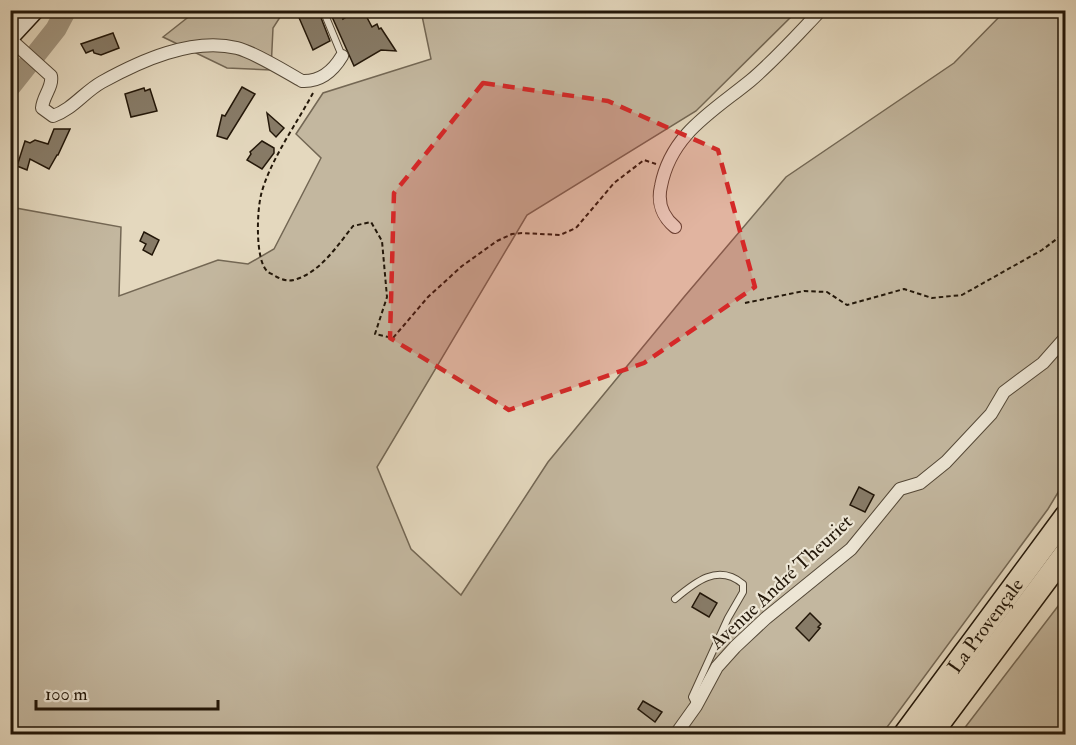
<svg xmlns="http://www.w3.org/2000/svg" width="1076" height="745" viewBox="0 0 1076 745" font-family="'IM FELL Double Pica',serif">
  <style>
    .green { fill: #c3b79f; stroke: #736754; stroke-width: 1.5 }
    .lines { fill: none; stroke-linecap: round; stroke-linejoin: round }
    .river { stroke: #a29680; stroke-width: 21 }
    .building { fill: #877b67; stroke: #231709; stroke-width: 1.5 }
    .lane-casing { stroke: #534736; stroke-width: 8 }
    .street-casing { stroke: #534736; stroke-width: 14 }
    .secondary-casing { stroke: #231709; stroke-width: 19 }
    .highway-casing { stroke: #231709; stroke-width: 25 }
    .path { stroke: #231709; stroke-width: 2; stroke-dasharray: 4.5 3; stroke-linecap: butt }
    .lane { stroke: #ede6d5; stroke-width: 6 }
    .street { stroke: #ede6d5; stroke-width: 12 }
    .secondary { stroke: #ede6d5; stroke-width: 16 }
    .highway { stroke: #e4d8be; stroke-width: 22 }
    .marked { fill: #d62828; fill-opacity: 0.2; stroke: #d62828; stroke-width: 4.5; stroke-dasharray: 12 8; stroke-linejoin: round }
    .labels { text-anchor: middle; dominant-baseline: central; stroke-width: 4.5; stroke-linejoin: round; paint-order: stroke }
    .street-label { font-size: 20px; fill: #231709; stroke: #ede6d5 }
  </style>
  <rect width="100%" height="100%" fill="#e4d8be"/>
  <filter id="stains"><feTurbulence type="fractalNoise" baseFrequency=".00333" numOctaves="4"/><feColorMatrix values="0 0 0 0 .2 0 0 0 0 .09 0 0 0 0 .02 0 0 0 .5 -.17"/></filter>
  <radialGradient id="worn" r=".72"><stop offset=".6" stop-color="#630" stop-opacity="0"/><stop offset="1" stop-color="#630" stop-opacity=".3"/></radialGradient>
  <path class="green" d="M196 11H284L273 28 271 70 227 68 163 37Z
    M421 11H797L696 111 527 215 377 467 411 549 461 595 548 462 684 297 786 177 954 63 1005 11H1065V481L1048 509 882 734H11L10 207 121 227 119 296 218 260 248 264 274 249 321 158 296 134 323 93 431 59Z
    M1065 597V734H960Z"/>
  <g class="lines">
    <path class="river" d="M10 87 56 29 66 10"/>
  </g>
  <path class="building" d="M305 10H318L330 41 313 50 297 13Z
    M329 10H342L343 19 358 10H363L372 27 377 24 379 29 381 28 396 51 381 50 354 66Z
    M113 33 119 48 101 55 94 53 93 50 86 53 81 44Z
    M242 87 255 94 227 139 217 136 222 115 225 116Z
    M144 88 145 91 150 89 157 111 131 117 125 94Z
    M267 113 284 128 276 137 270 131Z
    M54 129H70L58 155H57L49 169 30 159 27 170 17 166 25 141 30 143 35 140 48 144Z
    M262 141 274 148V153L262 169 247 160 251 154 250 152Z
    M144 232 159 240 152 255 143 250 146 244 140 241Z
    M859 487 874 495 865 512 850 505Z
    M700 593 717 603 709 617 692 607Z
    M810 613 821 624 818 627 820 628 809 641 796 628Z
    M643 701 662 712 655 722 638 709Z"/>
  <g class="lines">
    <g class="lane-casing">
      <path id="lane" d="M323 10 342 56
        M675 599C695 582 718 563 743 584V592L728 618 692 697 696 705"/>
    </g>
    <g class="street-casing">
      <path id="street" d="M10 39 51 76C53 87 43 96 42 108L53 116C73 109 84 92 102 82 140 61 192 37 237 48 254 52 286 72 302 81 321 82 333 71 342 56
        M675 227C663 217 657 203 661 186 671 134 712 112 750 81 775 60 798 34 821 10
        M676 734 696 706 717 667 735 647 766 618 851 549 900 489 920 483 946 462 991 414 1004 392 1043 363 1066 337"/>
    </g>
    <g class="secondary-casing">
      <path id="secondary" d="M10 38 36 10"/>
    </g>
    <g class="highway-casing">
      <g id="highway">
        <path id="s1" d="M905 734 1066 516"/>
        <path d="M931 734 1066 553"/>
      </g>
    </g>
    <path class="path" d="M313 93C297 123 269 162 261 195 257 211 255 259 267 271 269 273 272 274 275 276 282 280 289 282 297 279 321 271 338 245 353 226L371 222 382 241 387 297 375 334 393 338 428 297 462 266 497 241 512 234 522 233 560 235 576 228 614 183 644 160 656 164
      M745 303 804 291 827 292 847 305 904 289 932 298 962 295 1042 250 1066 232"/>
    <use href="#lane" class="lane"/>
    <use href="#street" class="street"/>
    <use href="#secondary" class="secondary"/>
    <use href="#highway" class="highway"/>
  </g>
  <path class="marked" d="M483 83 608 101 718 150 755 287 644 363 509 410 390 338 394 193Z"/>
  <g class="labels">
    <g class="street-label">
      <text transform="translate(781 582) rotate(-43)">Avenue André Theuriet</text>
      <text stroke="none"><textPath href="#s1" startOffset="135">La Provençale</textPath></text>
    </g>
  </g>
  <rect width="1076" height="745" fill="none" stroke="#e4d8be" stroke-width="36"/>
  <rect x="12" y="12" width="1052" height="721" fill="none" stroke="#231709" stroke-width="3"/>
  <rect x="18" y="18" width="1040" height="709" fill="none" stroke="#231709" stroke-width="1.5"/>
  <path d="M36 700v9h182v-9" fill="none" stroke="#231709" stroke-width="3"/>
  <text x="45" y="700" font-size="18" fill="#231709" stroke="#ede6d5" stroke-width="4.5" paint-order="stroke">100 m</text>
  <rect width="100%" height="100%" filter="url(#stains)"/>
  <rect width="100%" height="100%" fill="url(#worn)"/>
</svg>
